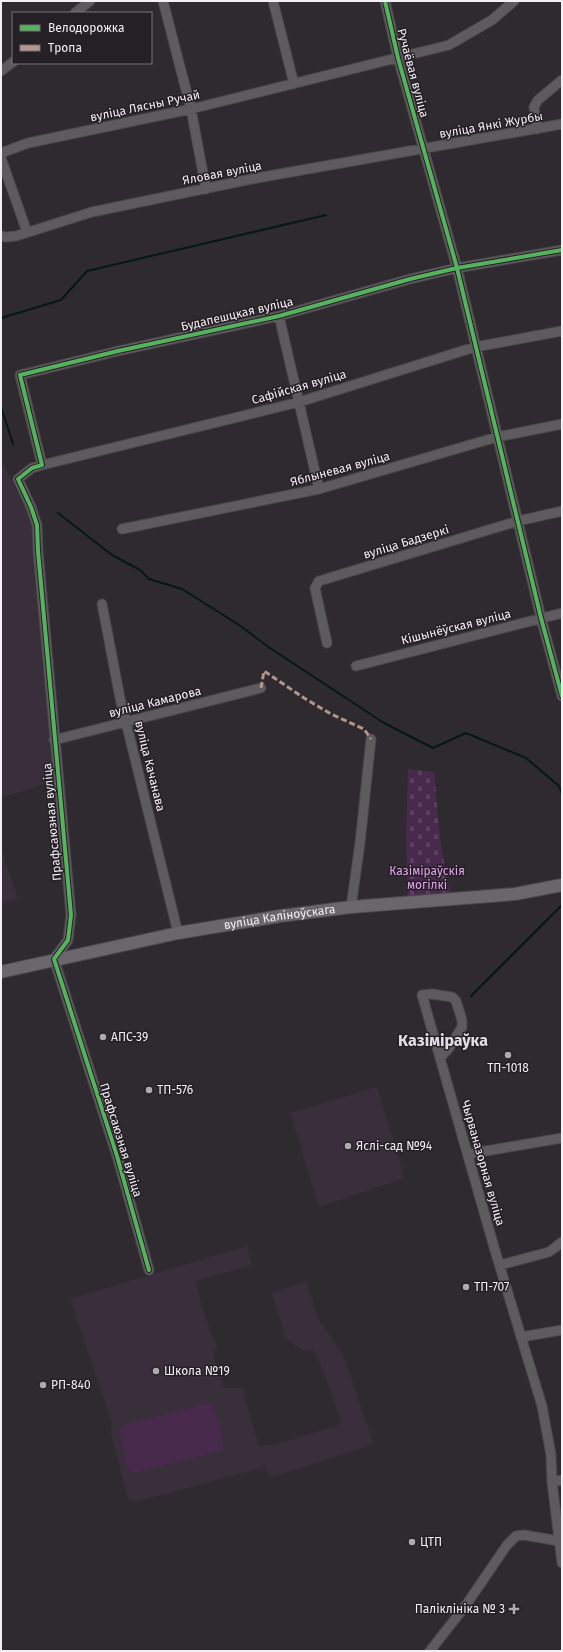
<svg xmlns="http://www.w3.org/2000/svg" width="563" height="1652" viewBox="0 0 563 1652" font-family="'Fira Sans',sans-serif">
  <style>
    .built { fill: #382f3a }
    .cemetery { fill: url(#cemetery-stones) }
    .pitch { fill: #482b4c }
    .lines { fill: none; stroke-linecap: round; stroke-linejoin: round }
    .stream { stroke: #041915; stroke-width: 2 }
    .minor-casing { stroke: #4a474b; stroke-width: 11 }
    .major-casing { stroke: #4a474b; stroke-width: 14 }
    .minor { stroke: #5d5b5d; stroke-width: 9 }
    .major { stroke: #6b666c; stroke-width: 12 }
    .quiet { stroke: #b2968c; stroke-width: 3; stroke-dasharray: 6 3; stroke-linecap: butt }
    .cycleway-casing { stroke: #251f26; stroke-width: 6 }
    .cycleway { stroke: #56b35d; stroke-width: 4 }
    .poi-dot { fill: #afaaaf; stroke: #251f26; stroke-width: 1.5 }
    .labels { text-anchor: middle; dominant-baseline: central; stroke-width: 3; stroke-linejoin: round; paint-order: stroke }
    .street-label { font-size: 12px; fill: #f4eff4; stroke: #251f26 }
    .park-label { font-size: 12px; fill: #e2a4eb; stroke: #251f26 }
    .poi-label { font-size: 12px; fill: #f4eff4; stroke: #251f26; text-anchor: start }
    .district-label { font-size: 16px; font-weight: bold; fill: #e4dce5; stroke: #251f26 }
  </style>
  <defs>
    <pattern id="cemetery-stones" width="16" height="16" patternUnits="userSpaceOnUse"><rect width="16" height="16" fill="#482b4c"/><path d="M2 7V4a2 2 0 0 1 4 0v3zM10 15v-3a2 2 0 0 1 4 0v3z" fill="#5a405e"/></pattern>
  </defs>
  <rect width="100%" height="100%" fill="#2e2a2f"/>
  <path class="built" d="M1 459 38 531 57 780 1 798Z
    M1 848 18 899 1 904Z
    M377 1087 405 1178 319 1207 290 1113Z
    M247 1246 252 1265 195 1281 206 1319 217 1347 213 1355 224 1388H242L259 1446 273 1445 342 1424 322 1368 314 1350 303 1351 286 1339 272 1293 306 1281 319 1320 343 1354 374 1444 270 1478 264 1464 262 1468 135 1502 128 1499 111 1433 112 1423 70 1299Z"/>
  <path class="cemetery" d="M408 769 434 772 441 847 451 898 408 901 406 835Z"/>
  <path class="pitch" d="M212 1403 219 1425 224 1450 142 1471 133 1473 127 1467 119 1430 125 1425 200 1405Z"/>
  <g class="lines">
    <path class="stream" d="M1 318 61 300 87 271 326 215
      M1 407 13 444
      M58 513 112 555 140 570 149 579 182 589 239 625 270 648 384 723 433 748 466 733 526 758 559 786 562 794
      M471 996 562 905"/>
    <g class="minor-casing">
      <path id="minor" d="M163 1 191 109 206 189
        M273 1 294 84
        M385 1 398 58 457 268 541 618 562 696
        M75 13 90 1
        M1 71 13 62
        M537 129 534 107 538 100 562 80
        M1 153 28 143 191 109 449 45 492 20 514 1
        M1 158 27 232
        M1 236 6 237 16 236 92 212 257 178 562 124
        M279 316 319 489
        M42 465 299 402 475 347 562 331
        M122 529 319 489 497 437 562 424
        M102 604 120 698 178 933
        M327 643 315 588 319 581 518 521 562 511
        M356 666 562 613
        M54 740 261 688
        M351 907 360 843 371 739
        M440 1058 449 1048 462 1027V1020L456 1001 452 997 432 994 422 995 494 1247 542 1406 551 1455 552 1482 562 1563
        M468 1154 562 1138
        M500 1265 549 1252 562 1242
        M149 1270 117 1156 54 959 68 940 71 915 38 551 37 525 31 507 18 479 32 468 42 465 20 375 118 351 279 316 410 279 457 268 562 250
        M521 1337 562 1330
        M552 1482 562 1480
        M430 1651 466 1605 507 1545 516 1536 524 1535 559 1541"/>
    </g>
    <g class="major-casing">
      <g id="major">
        <path id="s1" d="M1 972 178 933 280 916 351 907 515 894 562 885"/>
      </g>
    </g>
    <use href="#minor" class="minor"/>
    <use href="#major" class="major"/>
    <path class="quiet" d="M261 688 264 671 304 698 331 714 364 729 371 739"/>
    <g class="cycleway-casing">
      <path id="cycleway" d="M385 1 398 58 457 268 541 618 562 696
        M149 1270 117 1156 54 959 68 940 71 915 38 551 37 525 31 507 18 479 32 468 42 465 20 375 118 351 279 316 410 279 457 268 562 250"/>
    </g>
    <use href="#cycleway" class="cycleway"/>
  </g>
  <g class="poi-dot">
    <circle cx="103" cy="1037" r="4"/>
    <circle cx="508" cy="1055" r="4"/>
    <circle cx="149" cy="1090" r="4"/>
    <circle cx="348" cy="1146" r="4"/>
    <circle cx="466" cy="1287" r="4"/>
    <circle cx="156" cy="1371" r="4"/>
    <circle cx="43" cy="1385" r="4"/>
    <circle cx="412" cy="1542" r="4"/>
    <path d="M512 1603h4v4h4v4h-4v4h-4v-4h-4v-4h4z"/>
  </g>
  <g class="labels">
    <g class="street-label">
      <text transform="translate(413 73) rotate(75)">Ручаёвая вуліца</text>
      <text transform="translate(145 106) rotate(-12)">вуліца Лясны Ручай</text>
      <text transform="translate(491 125) rotate(-10)">вуліца Янкі Журбы</text>
      <text transform="translate(222 173) rotate(-11)">Яловая вуліца</text>
      <text transform="translate(237 314) rotate(-13)">Будапешцкая вуліца</text>
      <text transform="translate(299 387) rotate(-16)">Сафійская вуліца</text>
      <text transform="translate(340 469) rotate(-15)">Яблыневая вуліца</text>
      <text transform="translate(406 542) rotate(-17)">вуліца Бадзеркі</text>
      <text transform="translate(456 627) rotate(-14)">Кішынёўская вуліца</text>
      <text transform="translate(155 702) rotate(-14)">вуліца Камарова</text>
      <text transform="translate(150 766) rotate(76)">вуліца Качанава</text>
      <text transform="translate(52 822) rotate(-95)">Прафсаюзная вуліца</text>
      <text stroke="none"><textPath href="#s1" startOffset="284">вуліца Каліноўскага</textPath></text>
      <text transform="translate(121 1140) rotate(73)">Прафсаюзная вуліца</text>
      <text transform="translate(483 1163) rotate(74)">Чырваназорная вуліца</text>
    </g>
    <g class="park-label">
      <text x="427" y="871">Казіміраўскія<tspan x="427" dy="14">могілкі</tspan></text>
    </g>
    <g class="poi-label">
      <text x="111" y="1037">АПС-39</text>
      <text x="508" y="1068" text-anchor="middle">ТП-1018</text>
      <text x="157" y="1090">ТП-576</text>
      <text x="356" y="1146">Яслі-сад №94</text>
      <text x="474" y="1287">ТП-707</text>
      <text x="164" y="1371">Школа №19</text>
      <text x="51" y="1385">РП-840</text>
      <text x="420" y="1542">ЦТП</text>
      <text x="505" y="1609" text-anchor="end">Паліклініка № 3</text>
    </g>
    <g class="district-label">
      <text x="443" y="1040">Казіміраўка</text>
    </g>
  </g>
  <rect width="563" height="1652" fill="none" stroke="#f4eff4" stroke-width="4"/>
  <rect x="12" y="12" width="140" height="52" fill="#251f26" stroke="#787278"/>
  <rect x="20" y="25" width="20" height="6" fill="#56b35d" stroke="#787278"/>
  <text x="48" y="32" font-size="12" fill="#f4eff4">Велодорожка</text>
  <rect x="20" y="45" width="20" height="6" fill="#b2968c" stroke="#787278"/>
  <text x="48" y="52" font-size="12" fill="#f4eff4">Тропа</text>
</svg>
